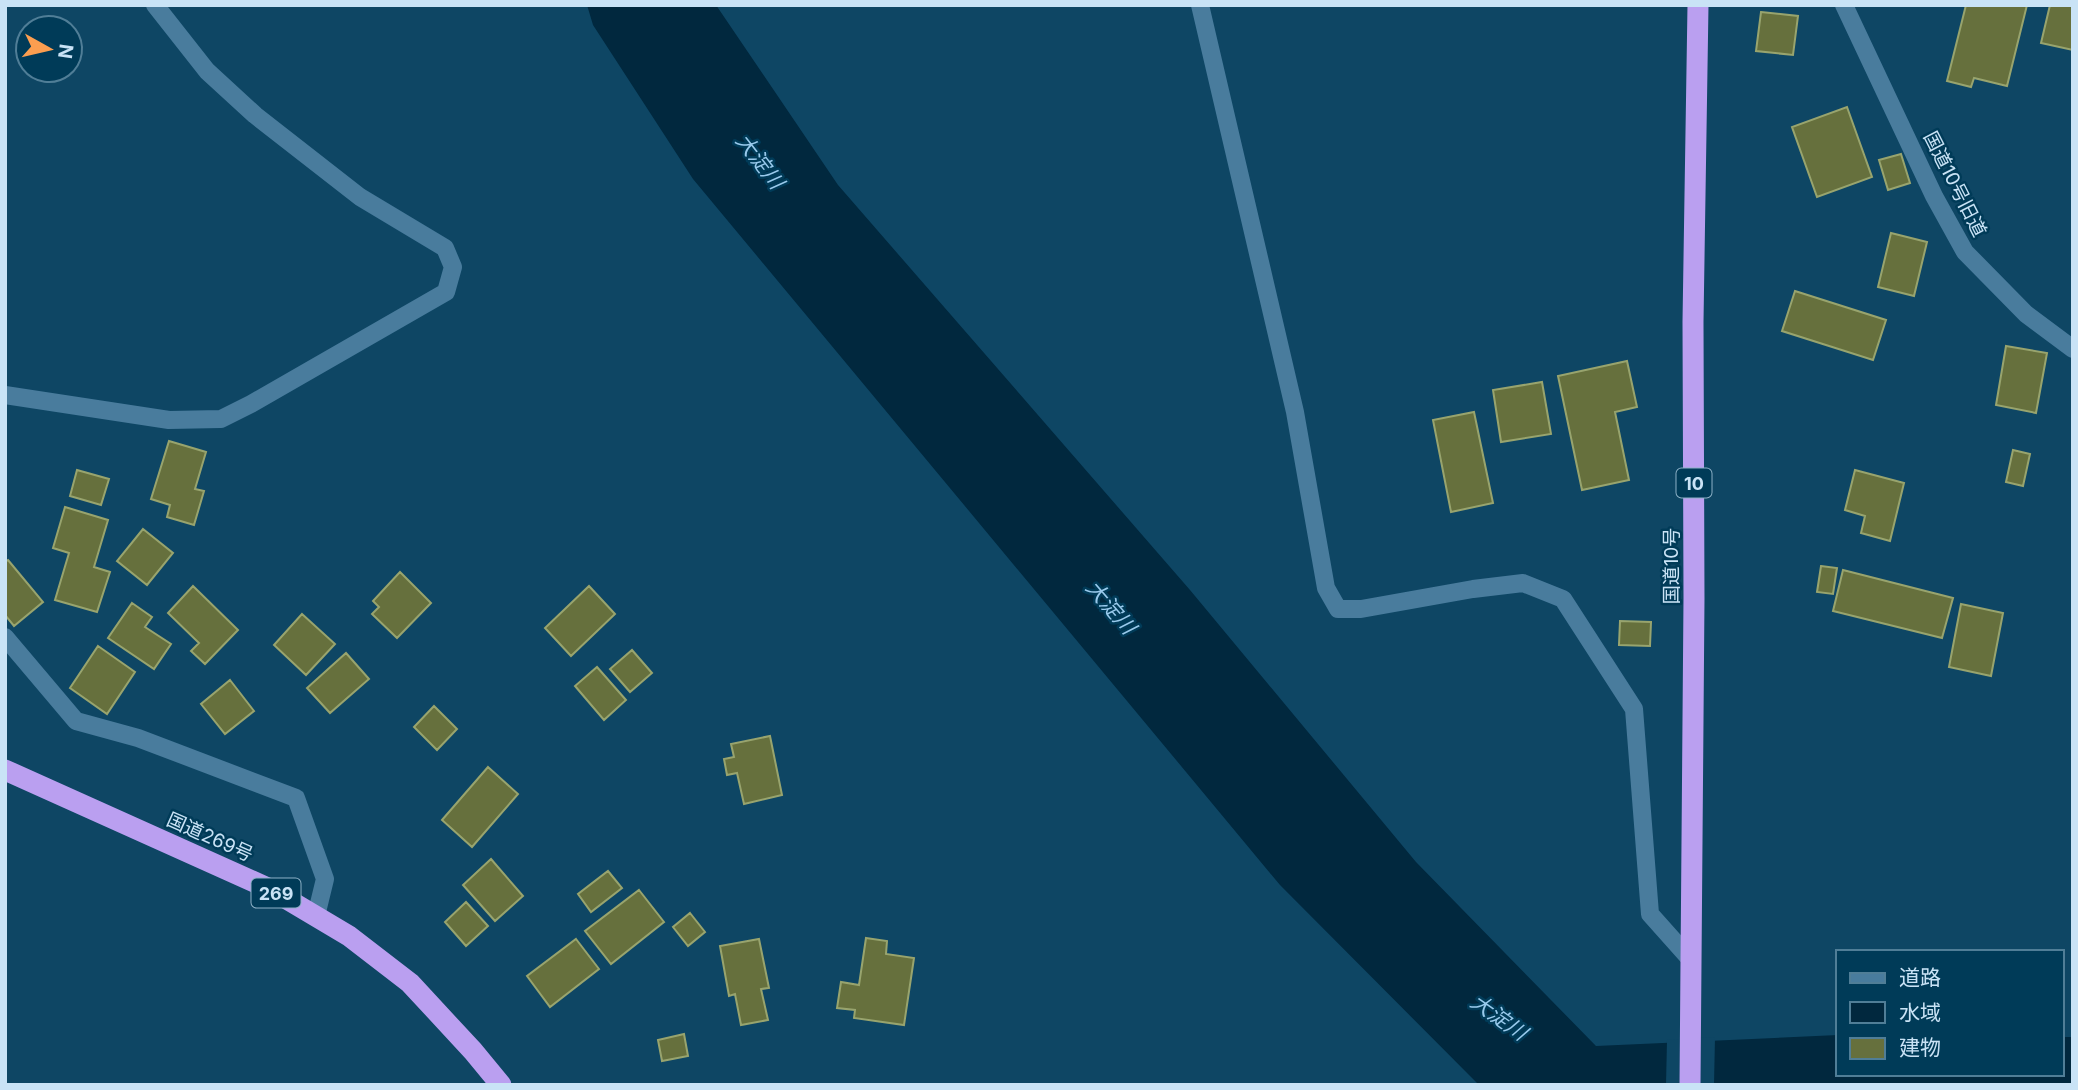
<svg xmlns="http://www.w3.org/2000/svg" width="2078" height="1090" viewBox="0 0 2078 1090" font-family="Inter,'Noto Sans JP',sans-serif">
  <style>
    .water { fill: #01283e }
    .pier { fill: #0e4664 }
    .building { fill: #66703d; stroke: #98a46e; stroke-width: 2 }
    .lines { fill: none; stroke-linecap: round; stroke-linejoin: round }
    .minor { stroke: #497c9d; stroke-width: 18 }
    .highway { stroke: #ba9ff0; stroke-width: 21 }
    .labels { text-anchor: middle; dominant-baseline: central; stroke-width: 5; stroke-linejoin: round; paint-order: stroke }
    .shield { fill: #003b58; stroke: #8db1c7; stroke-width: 2 }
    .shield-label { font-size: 18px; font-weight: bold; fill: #c9e3f6 }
    .street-label { font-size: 19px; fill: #c9e3f6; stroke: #003b58 }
    .water-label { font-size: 21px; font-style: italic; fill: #99caec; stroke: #003b58 }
  </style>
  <rect width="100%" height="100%" fill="#0e4664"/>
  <path class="water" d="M587 5H716L838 185 1190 590 1416 862 1596 1046 1838 1035V1074H2062V1037H2073V1085H1479L1280 885 693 179 593 25Z"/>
  <path class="pier" d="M1715 1037 1714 1085H1666L1667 1040Z"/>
  <path class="building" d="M1966 5H2027L2007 86 1974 78 1971 87 1947 81Z
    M2050 5H2073V50L2041 43Z
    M1761 12 1798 16 1793 55 1756 51Z
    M1847 107 1872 177 1817 197 1792 127Z
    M1901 154 1910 183 1888 190 1879 160Z
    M1891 233 1927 242 1914 296 1878 287Z
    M1795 291 1886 320 1873 360 1782 331Z
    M2006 346 2047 353 2036 413 1996 405Z
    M1627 361 1637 407 1615 412 1629 480 1582 490 1558 376Z
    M1542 382 1551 434 1501 442 1493 390Z
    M1474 412 1493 503 1451 512 1433 420Z
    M169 441 206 452 195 489 204 491 194 525 167 517 170 505 151 499Z
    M2013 450 2030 454 2023 486 2006 482Z
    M77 470 109 479 101 505 70 496Z
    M1855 470 1904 483 1890 541 1861 533 1865 516 1845 510Z
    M65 507 108 520 94 567 110 572 97 612 55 600 69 553 53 548Z
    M143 529 173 553 147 585 117 561Z
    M8 560 43 602 14 626 5 615V562Z
    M1821 566 1837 568 1833 594 1817 592Z
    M1843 570 1953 598 1942 638 1833 611Z
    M400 572 431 603 397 638 372 614 379 607 373 601Z
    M193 586 238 630 205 664 191 651 199 643 168 613Z
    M589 586 615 614 571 656 545 628Z
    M132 603 152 617 145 627 171 644 154 669 108 638Z
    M1961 604 2003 613 1991 676 1949 667Z
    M302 614 335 644 306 675 274 645Z
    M1620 621 1651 622 1650 646 1619 645Z
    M98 646 135 672 107 714 70 688Z
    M632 650 652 673 630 692 610 669Z
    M346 653 369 679 330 713 307 688Z
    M597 667 626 700 604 720 575 686Z
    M230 680 254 711 225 734 201 704Z
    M434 706 457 729 437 750 414 727Z
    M770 736 782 795 744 804 737 773 727 775 724 759 734 757 731 744Z
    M488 767 518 794 472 847 442 820Z
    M491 859 523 896 495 921 463 885Z
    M608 871 622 888 591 912 578 894Z
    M639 890 664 922 611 964 585 931Z
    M466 902 488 926 466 946 445 922Z
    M690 913 705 932 688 946 673 927Z
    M866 938 887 941 886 954 914 958 904 1025 854 1018 855 1010 837 1008 841 982 859 985Z
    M576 939 599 969 550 1007 527 976Z
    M759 939 769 988 761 989 768 1020 741 1025 735 994 729 996 720 946Z
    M684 1034 688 1056 662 1061 658 1040Z"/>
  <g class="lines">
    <path class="minor" d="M1200 5 1295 412 1326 588 1338 609H1361L1473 589 1523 583 1563 599 1634 709 1650 914 1691 960
      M1844 5 1934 196 1965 252 2026 314 2073 349
      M5 395 169 420 221 419 251 404 446 292 453 267 445 248 360 197 255 115 207 71 155 5
      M5 637 76 721 138 738 296 798 325 879 316 916"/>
    <path class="highway" d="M5 770 270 889 349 936 410 983 473 1051 501 1085
      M1690 1085 1694 598 1693 322 1698 5"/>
  </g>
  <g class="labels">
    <g class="shield">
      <rect x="1676.5" y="468.5" width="35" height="29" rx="5"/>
      <rect x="251.5" y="878.5" width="49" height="29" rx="5"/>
    </g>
    <g class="shield-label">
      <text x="1694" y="483">10</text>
      <text x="276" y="893">269</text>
    </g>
    <g class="street-label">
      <text transform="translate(1955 184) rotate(63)">国道10号旧道</text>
      <text transform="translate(1671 566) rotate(-90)">国道10号</text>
      <text transform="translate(210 837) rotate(24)">国道269号</text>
    </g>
    <g class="water-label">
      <text transform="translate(760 161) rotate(52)">大淀川</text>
      <text transform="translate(1111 607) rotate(49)">大淀川</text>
      <text transform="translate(1499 1017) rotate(35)">大淀川</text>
    </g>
  </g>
  <rect width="2078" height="1090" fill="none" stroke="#c9e3f6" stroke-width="14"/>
  <rect x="1836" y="950" width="228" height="126" fill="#003b58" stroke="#507e97" stroke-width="2"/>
  <rect x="1850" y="973" width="35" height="10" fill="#497c9d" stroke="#507e97" stroke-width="2"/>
  <text x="1899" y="985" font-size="21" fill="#c9e3f6">道路</text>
  <rect x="1850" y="1002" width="35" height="21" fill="#01283e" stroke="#507e97" stroke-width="2"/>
  <text x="1899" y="1020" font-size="21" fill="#c9e3f6">水域</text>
  <rect x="1850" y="1038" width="35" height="21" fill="#66703d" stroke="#507e97" stroke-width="2"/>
  <text x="1899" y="1055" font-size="21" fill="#c9e3f6">建物</text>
  <g transform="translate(49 49) rotate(98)"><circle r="33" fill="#003b58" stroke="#507e97" stroke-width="2"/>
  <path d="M0-5L12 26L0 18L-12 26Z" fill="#fb9e50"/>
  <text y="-10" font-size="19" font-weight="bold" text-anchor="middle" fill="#c9e3f6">N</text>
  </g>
</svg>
